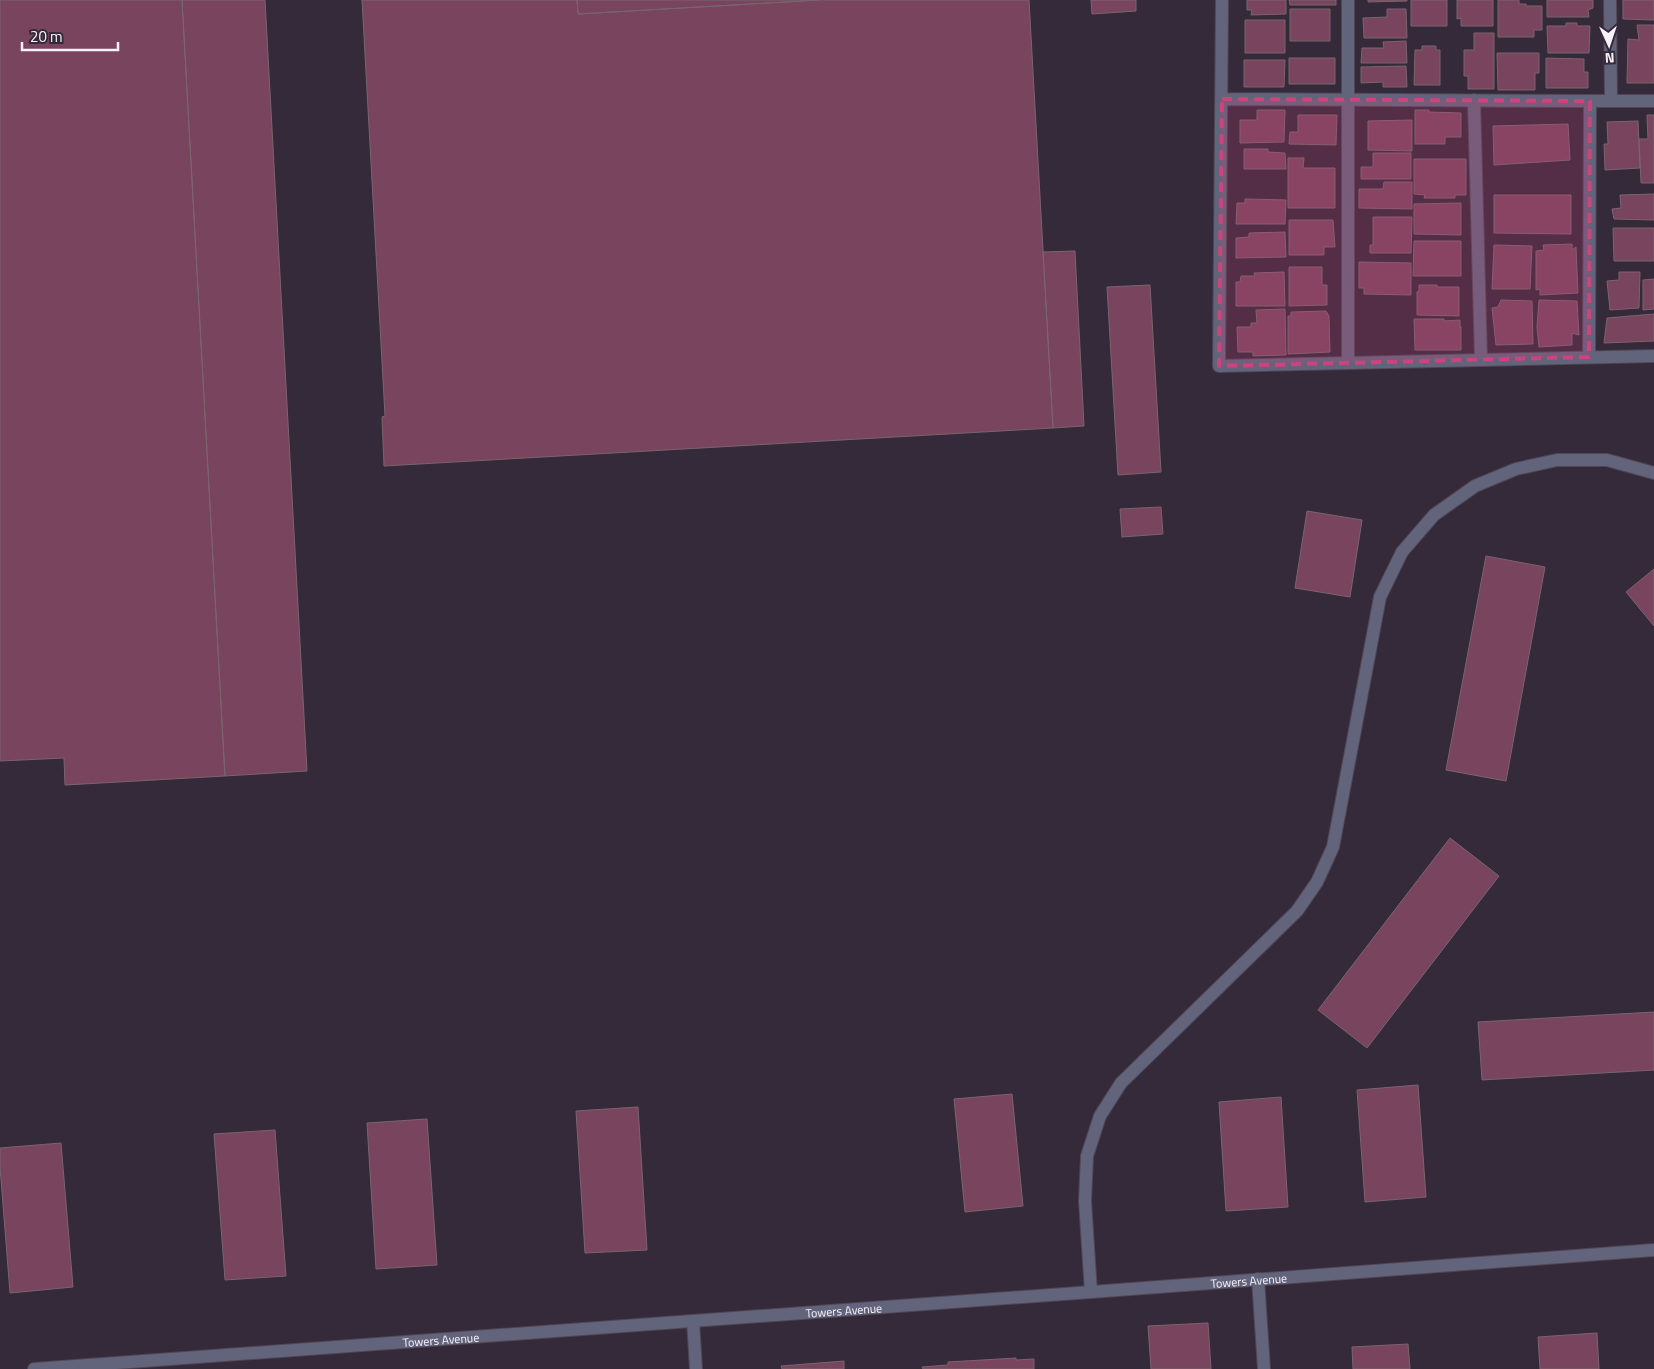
<svg xmlns="http://www.w3.org/2000/svg" width="1654" height="1369" viewBox="0 0 1654 1369" font-family="'Titillium Web',sans-serif">
  <style>
    .building { fill: #79445d; stroke: #7b646e }
    .lines { fill: none; stroke-linecap: round; stroke-linejoin: round }
    .lane-casing { stroke: #504654; stroke-width: 14 }
    .street-casing { stroke: #504654; stroke-width: 14 }
    .lane { stroke: #62647b; stroke-width: 12 }
    .street { stroke: #62647b; stroke-width: 12 }
    .marked { fill: #cd437b; fill-opacity: 0.2; stroke: #cd437b; stroke-width: 4; stroke-dasharray: 10 6; stroke-linejoin: round }
    .labels { text-anchor: middle; dominant-baseline: central; stroke-width: 4; stroke-linejoin: round; paint-order: stroke }
    .street-label { font-size: 12px; fill: #f8f1fc; stroke: #352a39 }
  </style>
  <rect width="100%" height="100%" fill="#352a39"/>
  <path class="building" d="M0 0H182L225 776 65 785 64 758 0 761Z
    M182 0H265L307 771 225 776Z
    M362 0H577L578 14 820 0H1029L1053 428 384 466 382 417 385 416Z
    M577 0H820L578 14Z
    M1091 0H1136V11L1092 14Z
    M1247 0H1286V14L1251 15 1252 10H1247Z
    M1289 0H1336V5H1290Z
    M1368 0H1407V1L1368 2Z
    M1411 0H1447V26H1411Z
    M1457 0H1493V26H1461V18L1457 19Z
    M1498 0H1519V4H1526V6H1542V30H1534V37H1498Z
    M1547 0H1593V8L1588 10 1589 17H1547Z
    M1623 0H1654V20L1623 19Z
    M1290 9H1330V41H1290Z
    M1387 9H1406L1407 38H1364L1363 18 1387 17Z
    M1245 20H1285V53H1245Z
    M1566 23H1577V26H1590L1589 53H1548L1547 26H1566Z
    M1637 25H1654V83H1627L1628 39 1639 40Z
    M1474 33H1494V89H1468V76H1464V50H1474Z
    M1406 41 1407 63H1361L1362 48H1384L1383 42Z
    M1422 46H1436V50H1440V85H1414L1415 50H1422Z
    M1497 53H1539V73H1535V90H1498Z
    M1289 58H1335V84H1289Z
    M1546 58 1584 59V72H1588V88H1546Z
    M1244 60H1285L1284 87H1244Z
    M1406 66 1407 87H1383V82L1361 83V67Z
    M1257 110H1285L1284 142 1240 143V120H1257Z
    M1415 110H1429V112L1461 113V137H1445V144H1415Z
    M1298 115H1337L1336 145 1289 144 1290 132H1298Z
    M1647 115H1654V183H1641L1639 139H1648Z
    M1412 120V151L1368 150V121Z
    M1638 121 1640 168 1605 170 1604 144H1608L1607 122Z
    M1568 124 1570 160 1494 165 1493 126Z
    M1244 149H1268V152L1285 153 1286 169H1244Z
    M1373 153H1411V179H1361V167H1373Z
    M1288 158H1304L1303 168H1335V208H1288Z
    M1414 159H1466V195H1455V198H1424L1425 195 1414 194Z
    M1384 182H1412V209L1359 208V189H1383Z
    M1654 194V220L1614 219 1612 209 1621 208 1620 195Z
    M1494 195H1571V234L1494 233Z
    M1245 199 1286 200 1285 224H1236L1237 203H1245Z
    M1461 203V235L1414 234V204Z
    M1373 217H1412L1411 253H1370V245H1373Z
    M1289 220H1333L1335 247H1324V255H1289Z
    M1613 228H1654V261H1614Z
    M1285 232 1286 257 1236 258V238L1249 237V233Z
    M1414 241H1461V276H1413Z
    M1572 244V250L1576 247 1578 293 1540 295V289L1536 290V251L1544 250 1543 245Z
    M1494 245 1532 246 1530 289H1492Z
    M1075 251 1084 426 1053 428 1043 252Z
    M1359 262 1411 263V295L1364 294V288H1359Z
    M1289 267H1322V285H1327V305L1289 306Z
    M1284 272 1285 306H1236V282H1240L1241 276H1255L1254 273Z
    M1619 272H1640L1639 308 1610 310 1607 281 1619 280Z
    M1654 279V309L1643 310V280Z
    M1150 285 1161 472 1118 475 1107 287Z
    M1419 285H1437V287H1459V316L1417 315V292L1419 291Z
    M1501 300 1532 301 1533 344 1496 345 1492 308 1498 307Z
    M1539 300 1577 301 1579 335 1572 333V345L1539 347 1537 327Z
    M1285 309 1286 355 1253 356V352H1238L1237 327H1251V323H1257L1256 310Z
    M1326 311 1329 316 1330 352 1288 354V316H1291V312Z
    M1654 314V341L1604 343 1607 318Z
    M1414 319H1444V321L1460 320V327H1461V350H1415Z
    M1161 507 1163 534 1122 537 1120 509Z
    M1307 511 1362 520 1350 597 1295 588Z
    M1486 556 1545 567 1506 781 1446 770Z
    M1654 569V626L1626 592Z
    M1450 838 1499 876 1367 1048 1318 1010Z
    M1654 1012V1070L1482 1080 1478 1022Z
    M1418 1085 1426 1197 1365 1202 1357 1090Z
    M1012 1094 1023 1206 965 1212 954 1099Z
    M1281 1097 1288 1207 1226 1211 1219 1102Z
    M638 1107 647 1250 585 1253 576 1111Z
    M427 1119 437 1265 376 1269 367 1123Z
    M275 1130 286 1276 225 1280 214 1134Z
    M61 1143 73 1287 10 1293 0 1167V1148Z
    M1208 1323 1211 1369H1151L1148 1326Z
    M1597 1333 1599 1369H1540L1538 1337Z
    M1408 1344 1410 1369H1353L1352 1347Z
    M1016 1358V1360L1034 1359V1369H923L922 1367 948 1365V1362Z
    M844 1361V1369H782L781 1366Z"/>
  <g class="lines">
    <g class="lane-casing">
      <g id="lane">
        <path d="M1258 1279 1264 1369"/>
        <path d="M1091 1292 1085 1201 1087 1156 1100 1116 1121 1083 1297 911 1317 882 1333 847 1380 597 1402 552 1434 515 1475 486 1516 469 1557 460H1607L1654 473"/>
        <path d="M693 1321 696 1369"/>
        <path id="s1" d="M34 1369 1091 1292 1654 1250"/>
      </g>
    </g>
    <g class="street-casing">
      <path id="street" d="M1222 0 1219 366 1654 356
        M1348 0V363
        M1610 0 1611 101
        M1222 99 1590 101
        M1474 100 1481 360
        M1589 357 1590 101H1654"/>
    </g>
    <use href="#lane" class="lane"/>
    <use href="#street" class="street"/>
  </g>
  <path class="marked" d="M1222 99 1590 101 1589 357 1219 366Z"/>
  <g class="labels">
    <g class="street-label">
      <text stroke="none"><textPath href="#s1" startOffset="1218">Towers Avenue</textPath></text>
      <text stroke="none"><textPath href="#s1" startOffset="812">Towers Avenue</textPath></text>
      <text stroke="none"><textPath href="#s1" startOffset="408">Towers Avenue</textPath></text>
    </g>
  </g>
  <g transform="translate(1609 45) rotate(177)" stroke="#352a39" stroke-width="4" paint-order="stroke">
  <path d="M0-4L9 19L0 12L-9 19Z" fill="#f8f1fc"/>
  <text y="-8" font-size="14" font-weight="bold" text-anchor="middle" fill="#f8f1fc">N</text>
  </g>
  <path d="M22 42v8h96v-8" fill="none" stroke="#f8f1fc" stroke-width="2.5"/>
  <text x="30" y="42" font-size="15" fill="#f8f1fc" stroke="#352a39" stroke-width="4" paint-order="stroke">20 m</text>
</svg>
